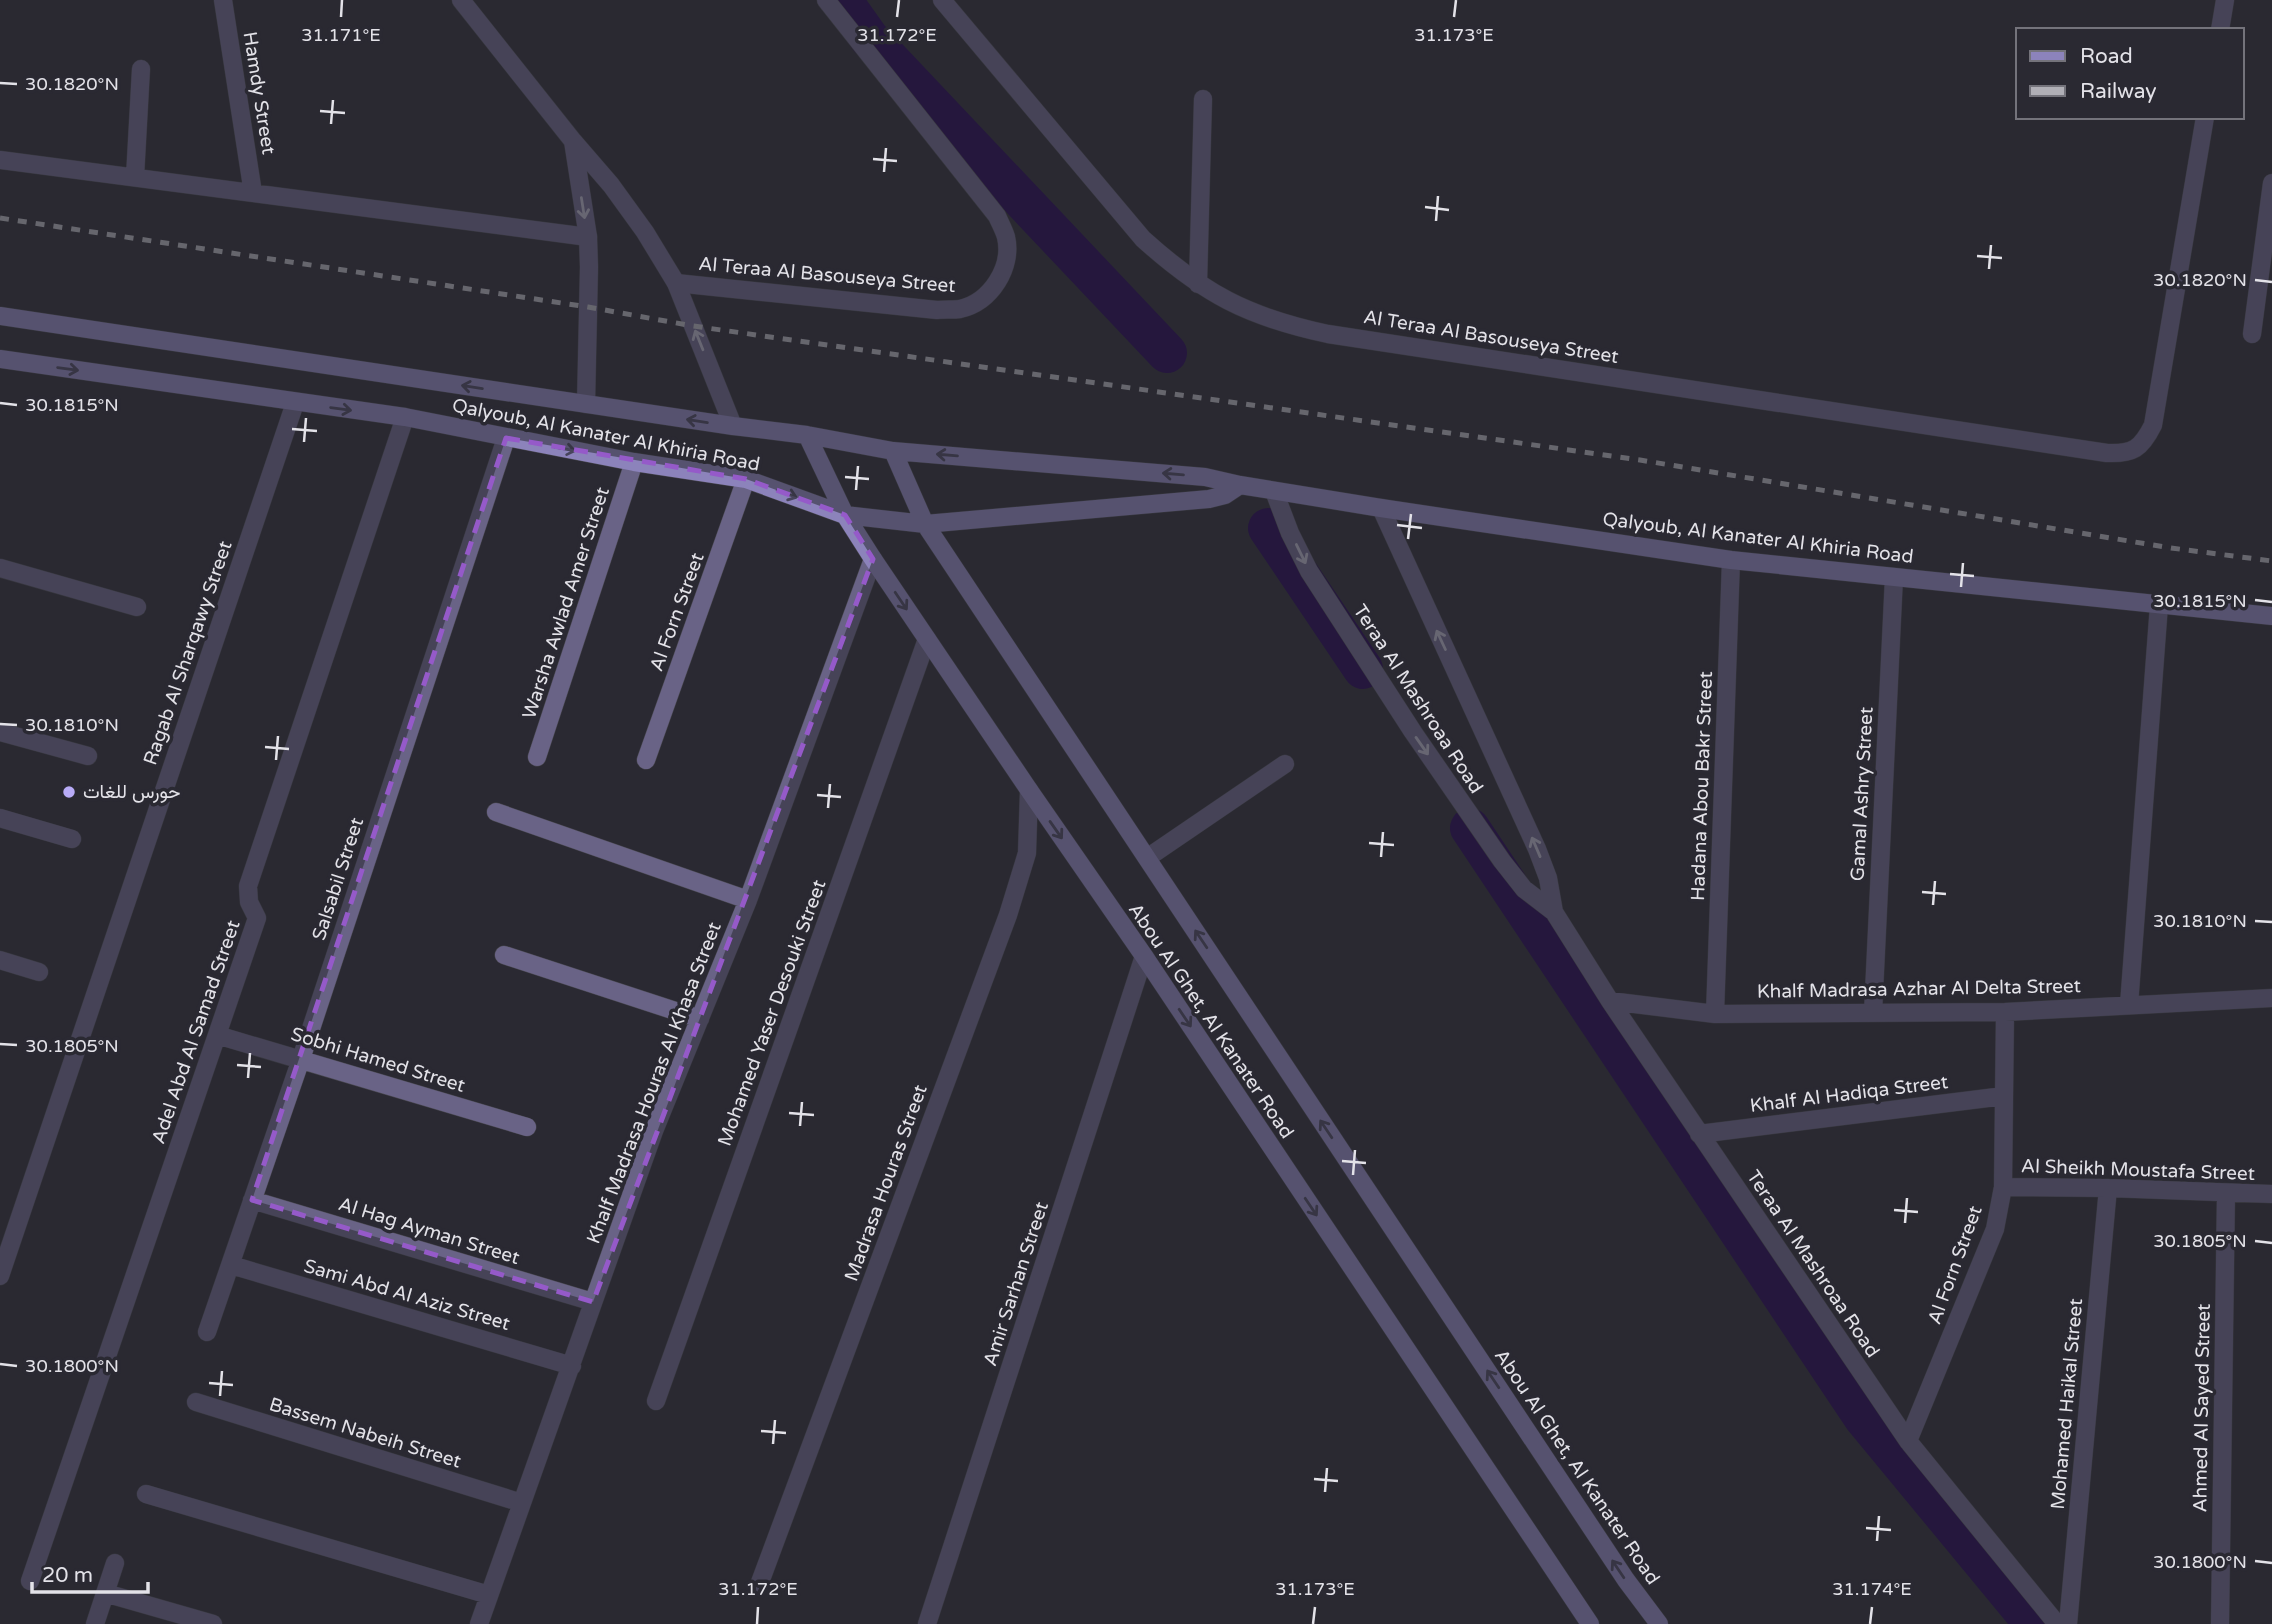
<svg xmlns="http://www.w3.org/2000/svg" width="2272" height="1624" viewBox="0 0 2272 1624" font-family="'Varela Round',Vazirmatn,sans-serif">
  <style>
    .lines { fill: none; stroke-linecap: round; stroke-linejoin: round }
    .canal { stroke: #20004d; stroke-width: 40 }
    .service-casing { stroke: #48474f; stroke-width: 19 }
    .minor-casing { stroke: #48474f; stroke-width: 19 }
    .tertiary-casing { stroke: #48474f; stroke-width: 19 }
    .secondary-casing { stroke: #48474f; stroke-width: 19 }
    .service { stroke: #696386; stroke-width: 18 }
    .minor { stroke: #696386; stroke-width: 18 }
    .tertiary { stroke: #696386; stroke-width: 18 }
    .secondary { stroke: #8c83bb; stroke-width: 18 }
    .rail { stroke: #b0afb6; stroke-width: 5; stroke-dasharray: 9 9; stroke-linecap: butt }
    .oneway { stroke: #b2afc1 }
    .oneway2 { stroke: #47445b }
    .marked { fill: none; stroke: #955ac9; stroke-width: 5; stroke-dasharray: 14 9; stroke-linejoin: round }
    .ticks { fill: none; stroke: #e3e2e8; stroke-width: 2.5 }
    .poi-dot { fill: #b8abf7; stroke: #2a2932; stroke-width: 2.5 }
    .labels { text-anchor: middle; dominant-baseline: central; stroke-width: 7; stroke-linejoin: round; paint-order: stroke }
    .street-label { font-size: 19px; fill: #e3e2e8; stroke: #2a2932 }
    .poi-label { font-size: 19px; fill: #e3e2e8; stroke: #2a2932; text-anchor: start }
    .ticks-label { font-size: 18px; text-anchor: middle; fill: #e3e2e8; stroke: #2a2932; stroke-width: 7; stroke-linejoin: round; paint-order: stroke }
  </style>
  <rect width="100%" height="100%" fill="#2a2932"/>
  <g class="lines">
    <path class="canal" d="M842 0 869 38 1167 353
      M1268 528 1363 669
      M1470 828 1863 1417 2034 1624"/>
    <g class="service-casing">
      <path id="service" d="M1198 284 1203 99
        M2252 334 2272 183"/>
    </g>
    <g class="minor-casing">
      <path id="minor" d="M223 0 253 193
        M942 0 1143 239C1204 294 1248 317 1328 334L2107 453C2133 454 2141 449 2153 425L2205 117
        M2220 30 2225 0
        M0 160 588 237
        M135 177 141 69
        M676 283 937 310C945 309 953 310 960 309 991 302 1013 267 1006 237 1004 230 1000 223 997 216L826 0
        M1274 491 1290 533 1309 571 1413 732 1502 861 1524 889 1554 912 1610 1001 1908 1441 2057 1624
        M1381 508 1537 849 1548 878 1554 912
        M0 568 137 607
        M0 732 88 756
        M537 757 634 462
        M646 760 746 479
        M496 812 748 900
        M0 818 72 839
        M1147 858 1285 764
        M504 955 700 1019
        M0 960 39 972
        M1610 1001 1715 1014 2005 1012 2272 998
        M2129 1005 2159 605
        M1873 1013 1894 577
        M1715 1014 1731 560
        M217 1035 527 1127
        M1699 1134 2004 1096
        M2003 1187 2108 1188 2272 1194
        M252 1200 593 1302
        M231 1265 572 1366
        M0 1276 295 403
        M207 1332 301 1059 506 438
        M656 1401 927 639
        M196 1402 522 1503
        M1908 1441 1995 1229 2003 1187 2005 1012
        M146 1494 489 1595
        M30 1581 257 918 249 902 248 886 405 417
        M759 1585 1008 915 1027 853 1029 790
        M105 1593 213 1624
        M95 1624 115 1563
        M479 1624 654 1131 748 900 873 559
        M927 1624 1144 956
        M2068 1624 2108 1188
        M2220 1624 2226 1193"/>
    </g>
    <g class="tertiary-casing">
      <path id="tertiary" d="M461 0 573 141 611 185 645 232 676 283 733 426
        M573 141 588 237 589 267 586 404"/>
    </g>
    <g class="secondary-casing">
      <path id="secondary" d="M0 316 733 426 807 435 893 451 1205 477 1240 485 1381 508 1731 560 2272 616
        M0 359 405 417 634 462 746 479 845 515 925 524 1209 499 1225 495 1240 485
        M807 435 845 515 873 559 1029 790 1144 956 1590 1624
        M893 451 925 524 1626 1580 1659 1624"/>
    </g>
    <use href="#service" class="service"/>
    <use href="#minor" class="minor"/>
    <use href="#tertiary" class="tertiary"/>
    <use href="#secondary" class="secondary"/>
    <path class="rail" d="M0 218 588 307 693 326 1640 460 2171 548 2272 561"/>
  </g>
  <defs><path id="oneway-shaft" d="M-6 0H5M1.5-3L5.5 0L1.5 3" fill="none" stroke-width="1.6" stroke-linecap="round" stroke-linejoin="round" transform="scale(1.75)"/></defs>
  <g class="oneway">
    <use href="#oneway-shaft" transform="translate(583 208) rotate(81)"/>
    <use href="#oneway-shaft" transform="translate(699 340) rotate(-112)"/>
    <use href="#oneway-shaft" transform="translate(1301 554) rotate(64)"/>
    <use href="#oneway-shaft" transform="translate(1441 640) rotate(-115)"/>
    <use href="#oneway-shaft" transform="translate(1422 746) rotate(55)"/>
    <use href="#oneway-shaft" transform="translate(1536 847) rotate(-113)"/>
  </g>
  <g class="oneway2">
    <use href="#oneway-shaft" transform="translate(68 369) rotate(8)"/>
    <use href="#oneway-shaft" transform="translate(472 387) rotate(-171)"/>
    <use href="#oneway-shaft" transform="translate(341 409) rotate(8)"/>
    <use href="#oneway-shaft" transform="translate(697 421) rotate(-171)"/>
    <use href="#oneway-shaft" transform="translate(565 449) rotate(10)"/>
    <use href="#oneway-shaft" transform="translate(947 455) rotate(-175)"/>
    <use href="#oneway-shaft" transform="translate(1173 474) rotate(-175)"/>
    <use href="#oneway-shaft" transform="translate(787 494) rotate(20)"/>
    <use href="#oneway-shaft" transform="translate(901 601) rotate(56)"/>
    <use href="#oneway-shaft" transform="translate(1056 830) rotate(55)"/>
    <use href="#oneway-shaft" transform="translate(1201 939) rotate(-124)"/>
    <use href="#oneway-shaft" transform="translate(1185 1018) rotate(56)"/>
    <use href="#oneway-shaft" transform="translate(1326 1129) rotate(-124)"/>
    <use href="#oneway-shaft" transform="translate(1311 1207) rotate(56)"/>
    <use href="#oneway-shaft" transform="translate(1493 1379) rotate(-124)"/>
    <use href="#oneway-shaft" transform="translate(1618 1569) rotate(-124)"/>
  </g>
  <path d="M0 0H2272V1624H0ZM506 438 746 479 845 515 873 559 593 1302 252 1200Z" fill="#2a2932" fill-opacity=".55" fill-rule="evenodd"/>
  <path class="marked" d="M506 438 746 479 845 515 873 559 593 1302 252 1200Z"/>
  <path class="ticks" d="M341 17 342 0M897 17 899 0M1454 17 1456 0M0 83 17 84M320 111 345 113M331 124 333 100M873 159 897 161M884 172 886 148M1425 207 1449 210M1436 221 1438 196M1977 256 2002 258M1989 269 1991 245M2255 280 2272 282M0 403 17 405M292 429 317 431M304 442 306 418M845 477 869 479M856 490 858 466M1397 525 1422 528M1408 539 1411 514M1950 574 1974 576M1961 587 1963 563M2255 600 2272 602M0 724 17 725M265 747 289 749M276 760 278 736M817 795 841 797M828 808 830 784M1369 843 1394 845M1381 857 1383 832M1922 892 1946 894M1933 905 1935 881M2255 921 2272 922M0 1044 17 1045M237 1065 261 1067M248 1078 250 1053M789 1113 814 1115M800 1126 802 1102M1342 1161 1366 1163M1353 1175 1355 1150M1894 1210 1918 1212M1905 1223 1907 1198M2255 1241 2272 1243M0 1364 17 1366M209 1383 233 1385M220 1396 222 1371M761 1431 786 1433M773 1444 775 1420M1314 1479 1338 1481M1325 1492 1327 1468M1866 1528 1891 1530M1877 1541 1879 1516M2255 1561 2272 1563M757 1624 758 1607M1313 1624 1315 1607M1870 1624 1872 1607"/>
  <circle class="poi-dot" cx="69" cy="792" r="7"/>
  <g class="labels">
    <g class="street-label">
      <text transform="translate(259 93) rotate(81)">Hamdy Street</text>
      <text transform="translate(827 275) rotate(5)">Al Teraa Al Basouseya Street</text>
      <text transform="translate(1491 337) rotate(9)">Al Teraa Al Basouseya Street</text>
      <text transform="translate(606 435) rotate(11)">Qalyoub, Al Kanater Al Khiria Road</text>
      <text transform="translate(1758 538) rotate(7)">Qalyoub, Al Kanater Al Khiria Road</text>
      <text transform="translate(566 603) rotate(-72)">Warsha Awlad Amer Street</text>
      <text transform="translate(677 612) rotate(-70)">Al Forn Street</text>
      <text transform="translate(188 653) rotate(-71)">Ragab Al Sharqawy Street</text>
      <text transform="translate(1418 699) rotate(57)">Teraa Al Mashroaa Road</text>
      <text transform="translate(1702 786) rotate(-88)">Hadana Abou Bakr Street</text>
      <text transform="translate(1862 794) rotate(-87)">Gamal Ashry Street</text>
      <text transform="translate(338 879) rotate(-72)">Salsabil Street</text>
      <text transform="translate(1919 989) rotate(-1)">Khalf Madrasa Azhar Al Delta Street</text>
      <text transform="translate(772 1013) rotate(-70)">Mohamed Yaser Desouki Street</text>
      <text transform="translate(1211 1021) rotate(56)">Abou Al Ghet, Al Kanater Road</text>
      <text transform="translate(196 1032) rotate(-71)">Adel Abd Al Samad Street</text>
      <text transform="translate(378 1060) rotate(17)">Sobhi Hamed Street</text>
      <text transform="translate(654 1083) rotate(-69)">Khalf Madrasa Houras Al Khasa Street</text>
      <text transform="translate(1849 1094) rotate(-7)">Khalf Al Hadiqa Street</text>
      <text transform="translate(2138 1170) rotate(2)">Al Sheikh Moustafa Street</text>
      <text transform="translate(886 1183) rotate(-70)">Madrasa Houras Street</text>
      <text transform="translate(429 1231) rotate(17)">Al Hag Ayman Street</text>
      <text transform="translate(1813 1264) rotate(56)">Teraa Al Mashroaa Road</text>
      <text transform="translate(1955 1265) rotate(-70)">Al Forn Street</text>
      <text transform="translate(1016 1284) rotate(-72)">Amir Sarhan Street</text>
      <text transform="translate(407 1295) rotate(16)">Sami Abd Al Aziz Street</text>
      <text transform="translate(2067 1404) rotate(-85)">Mohamed Haikal Street</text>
      <text transform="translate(2202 1408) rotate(-89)">Ahmed Al Sayed Street</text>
      <text transform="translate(365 1433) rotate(17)">Bassem Nabeih Street</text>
      <text transform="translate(1577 1467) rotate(56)">Abou Al Ghet, Al Kanater Road</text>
    </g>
    <g class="poi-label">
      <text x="83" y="792">حورس للغات</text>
    </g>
  </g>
  <g class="ticks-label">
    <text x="341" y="41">31.171°E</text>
    <text x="897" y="41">31.172°E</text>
    <text x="1454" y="41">31.173°E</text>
    <text x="72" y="90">30.1820°N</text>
    <text x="2200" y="286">30.1820°N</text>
    <text x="72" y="411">30.1815°N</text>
    <text x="2200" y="607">30.1815°N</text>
    <text x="72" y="731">30.1810°N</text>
    <text x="2200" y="927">30.1810°N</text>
    <text x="72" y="1052">30.1805°N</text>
    <text x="2200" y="1247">30.1805°N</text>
    <text x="72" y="1372">30.1800°N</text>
    <text x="2200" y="1568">30.1800°N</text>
    <text x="758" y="1595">31.172°E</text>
    <text x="1315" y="1595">31.173°E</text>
    <text x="1872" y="1595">31.174°E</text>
  </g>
  <rect x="2016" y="28" width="228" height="91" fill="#2a2932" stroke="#74737b" stroke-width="2"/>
  <rect x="2030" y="51" width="35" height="10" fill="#8c83bb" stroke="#74737b" stroke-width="2"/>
  <text x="2080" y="63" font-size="21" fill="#e3e2e8">Road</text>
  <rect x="2030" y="86" width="35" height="10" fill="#b0afb6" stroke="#74737b" stroke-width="2"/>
  <text x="2080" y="98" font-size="21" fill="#e3e2e8">Railway</text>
  <path d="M32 1582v10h116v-10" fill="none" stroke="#e3e2e8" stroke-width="3.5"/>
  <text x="42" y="1582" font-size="21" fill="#e3e2e8" stroke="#2a2932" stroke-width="5" paint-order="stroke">20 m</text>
</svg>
